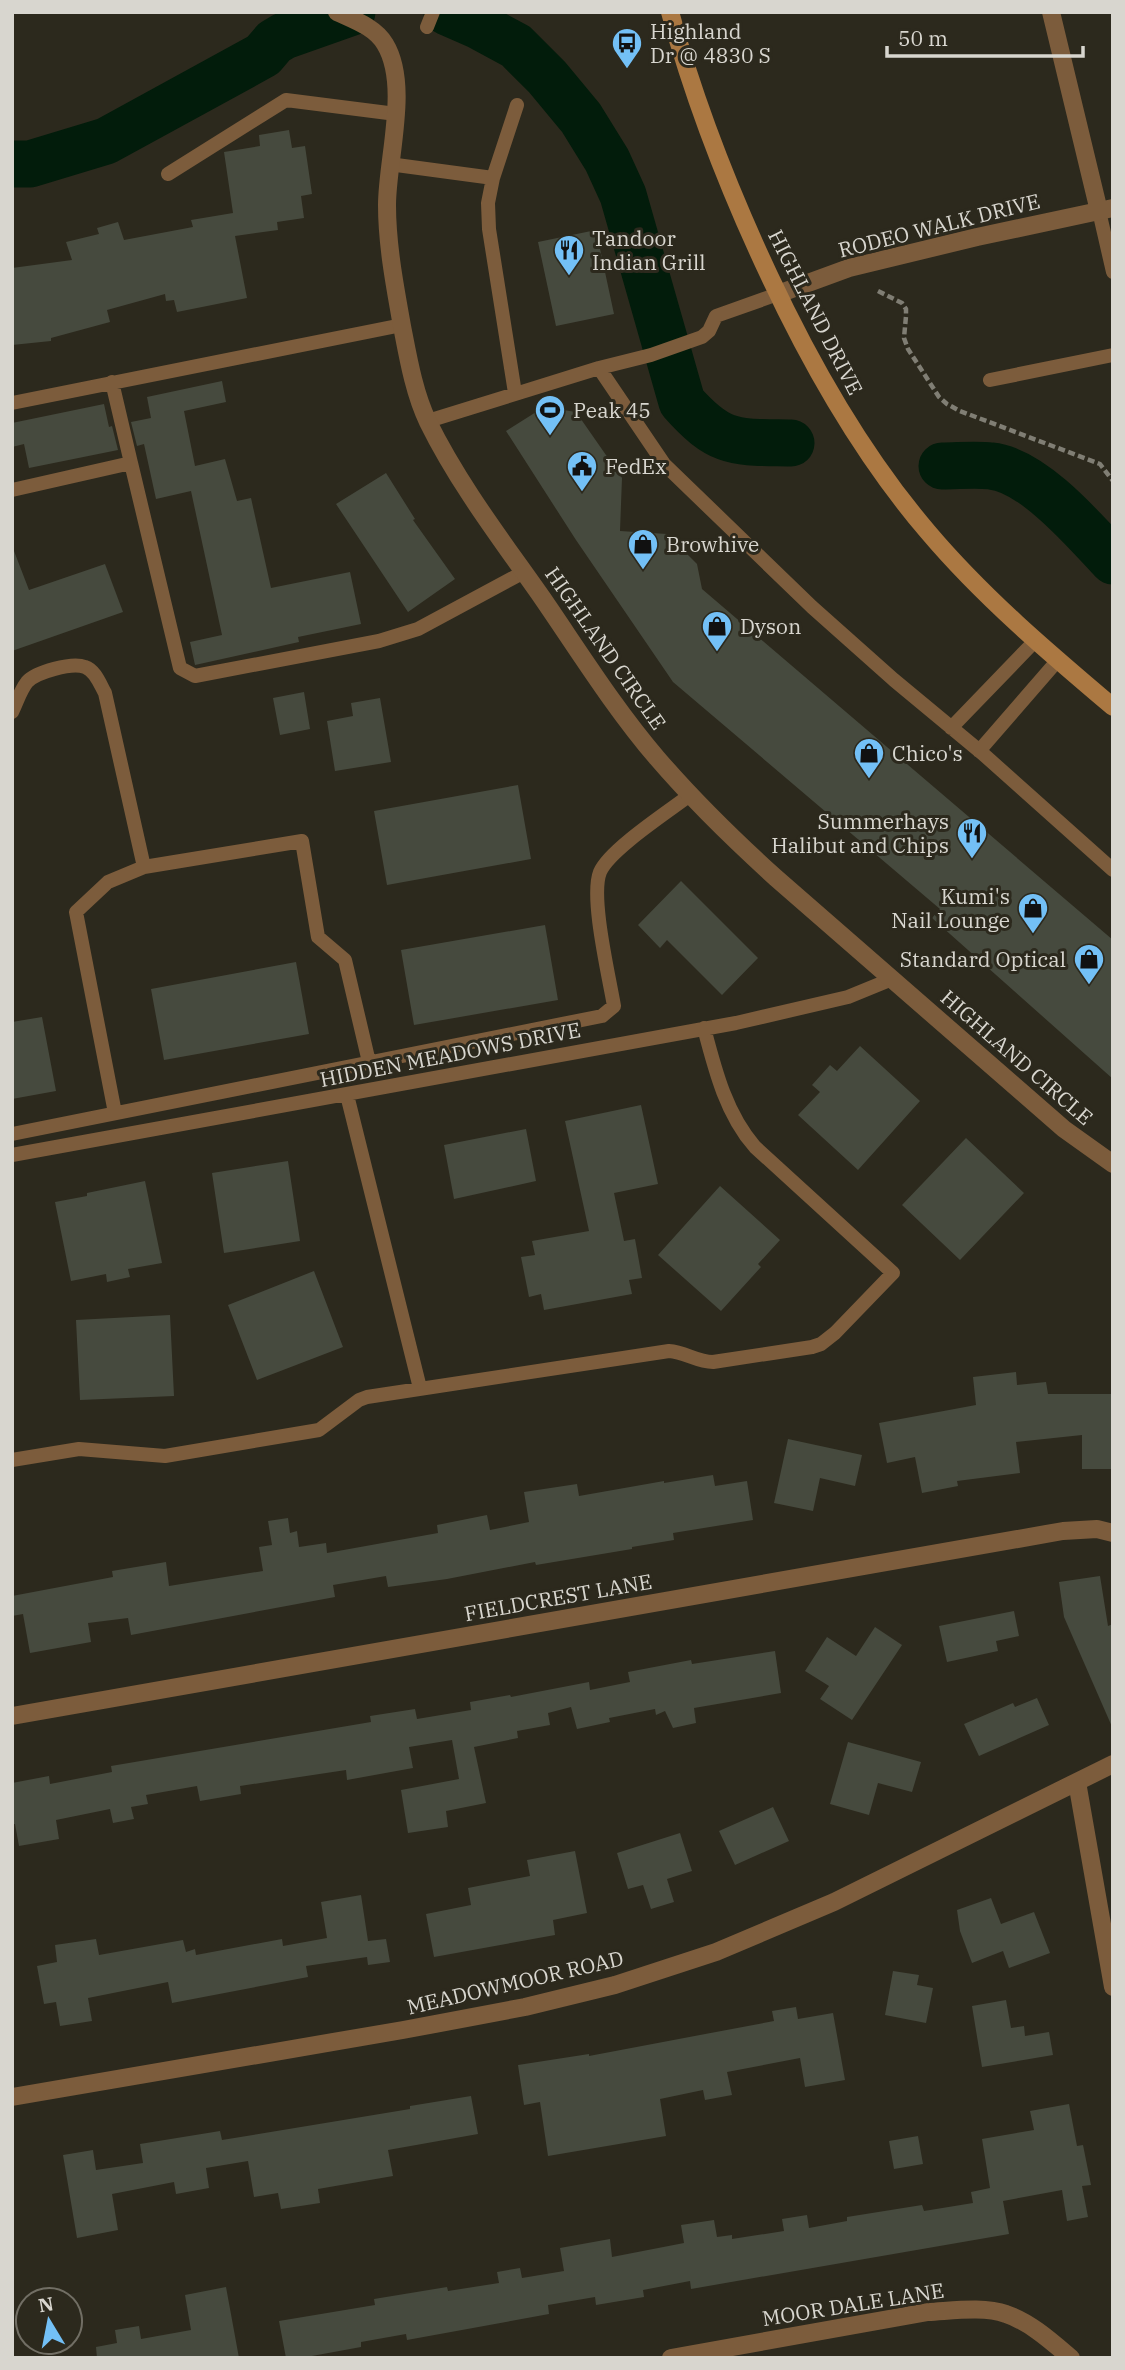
<svg xmlns="http://www.w3.org/2000/svg" width="1125" height="2370" viewBox="0 0 1125 2370" font-family="'IBM Plex Serif',serif">
  <style>
    .lines { fill: none; stroke-linecap: round; stroke-linejoin: round }
    .river { stroke: #021c0b; stroke-width: 47 }
    .building { fill: #464a3e }
    .path { stroke: #807e74; stroke-width: 4.5; stroke-dasharray: 7 3.5; stroke-linecap: butt }
    .service { stroke: #7c5c3c; stroke-width: 14 }
    .minor { stroke: #7c5c3c; stroke-width: 18 }
    .secondary { stroke: #ab7842; stroke-width: 18 }
    .labels { text-anchor: middle; dominant-baseline: central; stroke-width: 6; stroke-linejoin: round; paint-order: stroke }
    .poi-label { font-size: 21px; fill: #d8d6cf; stroke: #2c291d; text-anchor: start }
    .street-label { font-size: 21px; fill: #d8d6cf; stroke: #2c291d }
  </style>
  <rect width="100%" height="100%" fill="#2c291d"/>
  <g class="lines">
    <path class="river" d="M447 12 479 26 516 46 547 77 581 118 607 160 623 195 682 402C721 446 736 442 791 443
      M12 164H30L106 141 263 55 274 42 284 36 352 12
      M942 466C958 466 975 464 991 466 1033 470 1085 531 1113 561"/>
  </g>
  <path class="building" d="M289 130 292 148 305 146 312 194 301 196 304 218 277 222 278 230 235 236 247 298 177 312 174 300 166 301 165 294 107 310 110 322 51 338V341L12 345V268L72 260 66 242 99 234 97 228 118 222 124 240 193 227 191 220 233 213 224 152 260 146 259 135Z
    M596 230 614 314 556 326 538 242Z
    M222 381 226 402 184 411 195 466 225 459 237 501 251 498 271 588 350 572 361 624 298 637 299 642 195 665 190 642 222 635 191 491 156 499 144 444 137 446 131 422 151 418 147 397Z
    M104 404 109 427 112 426 118 450 29 468 24 444 12 447V423Z
    M544 407 576 412 622 478 620 531 667 534 697 564 702 589 1113 940V1079L932 918 940 909 673 682 576 540 506 431Z
    M386 473 415 519 413 520 455 579 408 612 336 504Z
    M12 551H14L29 590 105 564 123 612 12 651Z
    M304 692 310 729 280 735 273 698Z
    M380 698 391 762 335 771 327 721 353 716 351 703Z
    M518 785 531 859 387 885 374 811Z
    M681 881 758 958 722 995 667 940 660 948 638 925Z
    M545 925 558 1000 414 1025 401 950Z
    M296 962 309 1034 164 1060 151 989Z
    M42 1017 56 1091 12 1099V1022Z
    M860 1046 920 1101 858 1170 798 1115 820 1092 812 1085 830 1065 837 1071Z
    M641 1105 658 1184 614 1193 624 1241 635 1239 642 1278 629 1280 632 1294 544 1310 541 1294 529 1297 521 1257 535 1255 532 1241 589 1231 565 1121Z
    M526 1129 536 1181 454 1199 444 1145Z
    M966 1138 1024 1193 960 1260 902 1205Z
    M288 1161 300 1241 224 1253 212 1173Z
    M145 1181 162 1263 128 1269 130 1277 107 1282 106 1274 71 1281 55 1202 87 1196V1193Z
    M720 1186 780 1240 758 1264 761 1267 721 1311 658 1255Z
    M314 1271 343 1347 257 1380 228 1305Z
    M170 1315 174 1396 80 1400 76 1320Z
    M1016 1372 1017 1385 1046 1382 1048 1394H1113V1469H1082V1435L1016 1442 1020 1473 957 1481 958 1486 922 1493 915 1457 887 1463 879 1423 976 1405 973 1377Z
    M788 1439 862 1455 855 1486 820 1478 813 1511 774 1503Z
    M713 1475 715 1486 747 1481 753 1520 673 1533 674 1540 632 1547V1549L536 1565 535 1562 447 1579 388 1587 386 1576 333 1585 335 1597 131 1635 128 1618 88 1623 91 1642 30 1653 23 1614 12 1616V1596L113 1577 112 1571 166 1562 169 1586 263 1571 259 1547 272 1545 268 1521 288 1518 290 1533 297 1531 299 1547 326 1543 327 1553 438 1533 437 1525 487 1515 490 1530 529 1522 524 1492 577 1484 579 1496 664 1481V1483Z
    M1100 1576 1108 1626 1113 1624V1729L1064 1617 1059 1582Z
    M1014 1611 1019 1636 996 1641 998 1651 947 1662 939 1626Z
    M875 1627 902 1645 852 1720 820 1699 829 1686 805 1671 827 1637 856 1656Z
    M775 1651 781 1693 694 1708 696 1723 673 1728 665 1711 656 1715 655 1709 609 1718 610 1722 577 1729 571 1707 548 1713 550 1725 517 1731 518 1738 474 1747 486 1803 446 1811 448 1827 408 1833 401 1790 459 1779 452 1740 409 1747 413 1768 347 1780 346 1770 240 1786 241 1794 200 1801 197 1786 146 1795 148 1804 131 1807 134 1819 113 1823 110 1809 56 1820 59 1839 19 1846 15 1824H12V1783L49 1776 50 1784 112 1772 111 1766 371 1722 370 1716 415 1709 417 1719 471 1710 470 1702 510 1695 511 1697 589 1682 590 1690 630 1682 628 1672 691 1660 692 1664Z
    M1037 1698 1049 1725 979 1756 964 1724 1013 1703 1015 1707Z
    M848 1742 921 1762 912 1792 878 1783 869 1815 830 1804Z
    M773 1807 789 1841 735 1865 719 1831Z
    M680 1833 692 1871 667 1879 674 1902 651 1909 643 1885 628 1889 617 1853Z
    M575 1851 587 1913 553 1920 555 1935 434 1957 426 1914 471 1905 468 1888 530 1876 527 1860Z
    M361 1895 368 1941 386 1939 390 1962 368 1965 367 1957 306 1966 308 1977 172 2003 168 1982 88 1998 92 2021 60 2026 56 2002 44 2004 37 1966 57 1962 55 1945 96 1939 99 1955 183 1940 186 1952 195 1949 196 1955 282 1939 283 1946 327 1938 321 1902Z
    M991 1898 1001 1924 1034 1912 1050 1953 1009 1968 1003 1951 972 1963 960 1931 957 1910Z
    M893 1971 919 1975 917 1985 933 1988 926 2023 885 2015Z
    M1006 2000 1011 2028 1024 2026 1025 2036 1049 2032 1053 2055 982 2067 972 2006Z
    M796 2007 798 2019 833 2013 845 2080 805 2087 800 2058 727 2072 732 2095 705 2100 703 2090 660 2099 666 2136 548 2156 540 2102 524 2105 518 2065 589 2054V2056L774 2021 772 2011Z
    M471 2096 478 2134 388 2150 393 2176 318 2189 320 2203 281 2209 278 2193 254 2197 248 2161 206 2168 209 2188 176 2194 174 2182 112 2194 118 2230 77 2238 63 2155 93 2150 96 2170 143 2163 140 2144 220 2131 222 2140 410 2109V2106Z
    M1069 2104 1077 2146 1083 2145 1091 2185 1082 2186 1088 2217 1067 2221 1062 2190 1003 2201 1009 2234 691 2289 690 2281 643 2290 644 2297 596 2305 595 2297 548 2305 549 2314 407 2340 406 2334 361 2342V2347L301 2358H286L279 2321 375 2305 374 2299 447 2287 448 2291 499 2283 497 2272 520 2268 522 2278 564 2271 560 2248 610 2239 612 2257 684 2243 681 2225 714 2220 717 2237 732 2235V2239L784 2231 782 2219 807 2215 809 2228 847 2221V2217L922 2205 924 2211 973 2203 971 2192 990 2188 982 2139 1034 2130 1030 2111Z
    M918 2136 923 2164 894 2169 889 2141Z
    M226 2287 239 2358H97L96 2347 117 2343 115 2330 139 2326 141 2339 191 2330 185 2295Z"/>
  <g class="lines">
    <path class="path" d="M878 291 902 303 906 309V316L904 338 908 349 939 397 947 404 960 411 1100 464 1113 481"/>
    <path class="service" d="M427 27 433 12
      M389 164 493 178 488 203 489 229 515 393
      M168 174 286 100 396 114
      M493 178 517 105
      M1099 211 1113 272
      M599 368 664 464 812 607 894 680 982 753 1113 870
      M990 380 1113 355
      M112 382 131 463
      M12 403 402 325
      M428 421 599 368 651 355 702 337 709 331 716 316 778 294
      M12 490 131 463 180 668 195 676 379 641 418 629 524 572
      M12 712C17 702 20 691 27 682 36 672 72 662 85 667 95 670 100 684 105 693L144 867 302 841 318 937 345 960 369 1062
      M951 728 1035 641
      M979 751 1058 660
      M347 1095 420 1388
      M115 1113 76 912 108 882 144 867
      M12 1134 602 1016 614 1006C609 976 590 897 600 872 609 850 669 811 690 795
      M12 1155 736 1023 848 997 892 979
      M12 1460 79 1449 165 1456 319 1430 359 1400 367 1397 669 1351C685 1352 697 1362 713 1362L812 1347 821 1344 835 1333 893 1273 755 1147C726 1114 715 1070 704 1028"/>
    <path class="minor" d="M337 12C354 20 375 27 385 44 410 85 387 159 387 205 387 245 395 287 402 326 408 357 414 393 428 422 459 485 503 542 543 599 580 653 615 709 657 758 694 801 734 840 776 878L1064 1129 1113 1164
      M1051 12 1099 211
      M778 294 849 268 977 237 1113 208
      M12 1716 1063 1531 1097 1529 1113 1533
      M1077 1782 1113 1987
      M12 2097 403 2030 525 2007 615 1985 716 1952 834 1902 1113 1764
      M671 2358 928 2312C951 2311 984 2306 1006 2314 1030 2322 1051 2341 1071 2358"/>
    <path class="secondary" d="M670 12C695 103 729 190 769 275 812 367 862 455 928 532 983 597 1048 652 1113 707"/>
  </g>
  <defs>
    <g id="bus-pin" transform="scale(1.575)"><path d="M0 17L-7.5 6A9.5 9.5 0 1 1 7.5 6Z" fill="#73c0f6" stroke="#2c291d"/><path d="M-5-6H5V4H4V6H2V4H-2V6H-4V4H-5ZM-3.5-4V0h7V-4ZM-3.5 1.2v1.5H-2V1.2ZM2 1.2v1.5H3.5V1.2Z" fill="#111"/></g>
    <g id="restaurant-pin" transform="scale(1.575)"><path d="M0 17L-7.5 6A9.5 9.5 0 1 1 7.5 6Z" fill="#73c0f6" stroke="#2c291d"/><path d="M-5-6h1v4h1v-4h1v4h1v-4h1v5L-1.5 .5V6h-2V.5L-5-1ZM5-6V6H3V1.5H1.5Q1.5-4 5-6Z" fill="#111"/></g>
    <g id="stadium-pin" transform="scale(1.575)"><path d="M0 17L-7.5 6A9.5 9.5 0 1 1 7.5 6Z" fill="#73c0f6" stroke="#2c291d"/><path d="M0-5a6.5 5 0 1 0 0 10a6.5 5 0 1 0 0-10ZM-3.5-1.8h7v3.6h-7Z" fill="#111"/></g>
    <g id="civic-pin" transform="scale(1.575)"><path d="M0 17L-7.5 6A9.5 9.5 0 1 1 7.5 6Z" fill="#73c0f6" stroke="#2c291d"/><path d="M-.6-6.5H3V-4.5H.6V-3L4-1V1h2V6H-6V1h2V-1L-.6-3ZM-1.2 2.5V6h2.4V2.5Z" fill="#111"/></g>
    <g id="shop-pin" transform="scale(1.575)"><path d="M0 17L-7.5 6A9.5 9.5 0 1 1 7.5 6Z" fill="#73c0f6" stroke="#2c291d"/><path d="M-5-2.5h2.3a2.7 3.5 0 0 1 5.4 0H5L5.5 6h-11ZM-1.5-2.5h3a1.5 2.3 0 0 0-3 0Z" fill="#111"/></g>
  </defs>
  <g fill-rule="evenodd">
    <use href="#bus-pin" x="627" y="43"/>
    <use href="#restaurant-pin" x="569" y="250"/>
    <use href="#stadium-pin" x="550" y="410"/>
    <use href="#civic-pin" x="582" y="466"/>
    <use href="#shop-pin" x="643" y="544"/>
    <use href="#shop-pin" x="717" y="626"/>
    <use href="#shop-pin" x="869" y="753"/>
    <use href="#restaurant-pin" x="972" y="833"/>
    <use href="#shop-pin" x="1033" y="908"/>
    <use href="#shop-pin" x="1089" y="959"/>
  </g>
  <g class="labels">
    <g class="poi-label">
      <text x="650" y="31">Highland<tspan x="650" dy="24">Dr @ 4830 S</tspan></text>
      <text x="592" y="238">Tandoor<tspan x="592" dy="24">Indian Grill</tspan></text>
      <text x="573" y="410">Peak 45</text>
      <text x="605" y="466">FedEx</text>
      <text x="666" y="544">Browhive</text>
      <text x="740" y="626">Dyson</text>
      <text x="892" y="753">Chico's</text>
      <text x="949" y="821" text-anchor="end">Summerhays<tspan x="949" dy="24">Halibut and Chips</tspan></text>
      <text x="1010" y="896" text-anchor="end">Kumi's<tspan x="1010" dy="24">Nail Lounge</tspan></text>
      <text x="1066" y="959" text-anchor="end">Standard Optical</text>
    </g>
    <g class="street-label">
      <text transform="translate(939 225) rotate(-14)">RODEO WALK DRIVE</text>
      <text transform="translate(816 312) rotate(63)">HIGHLAND DRIVE</text>
      <text transform="translate(606 648) rotate(55)">HIGHLAND CIRCLE</text>
      <text transform="translate(450 1054) rotate(-11)">HIDDEN MEADOWS DRIVE</text>
      <text transform="translate(1017 1057) rotate(41)">HIGHLAND CIRCLE</text>
      <text transform="translate(558 1597) rotate(-10)">FIELDCREST LANE</text>
      <text transform="translate(515 1982) rotate(-13)">MEADOWMOOR ROAD</text>
      <text transform="translate(853 2304) rotate(-9)">MOOR DALE LANE</text>
    </g>
  </g>
  <rect width="1125" height="2370" fill="none" stroke="#d8d6cf" stroke-width="28"/>
  <g transform="translate(49 2321) rotate(350)"><circle r="33" fill="#2c291d" stroke="#716e64" stroke-width="2"/>
  <path d="M0-5L12 26L0 18L-12 26Z" fill="#73c0f6"/>
  <text y="-10" font-size="19" font-weight="bold" text-anchor="middle" fill="#d8d6cf">N</text>
  </g>
  <path d="M887 46v10h196v-10" fill="none" stroke="#d8d6cf" stroke-width="3.5"/>
  <text x="898" y="46" font-size="21" fill="#d8d6cf" stroke="#2c291d" stroke-width="5" paint-order="stroke">50 m</text>
</svg>
